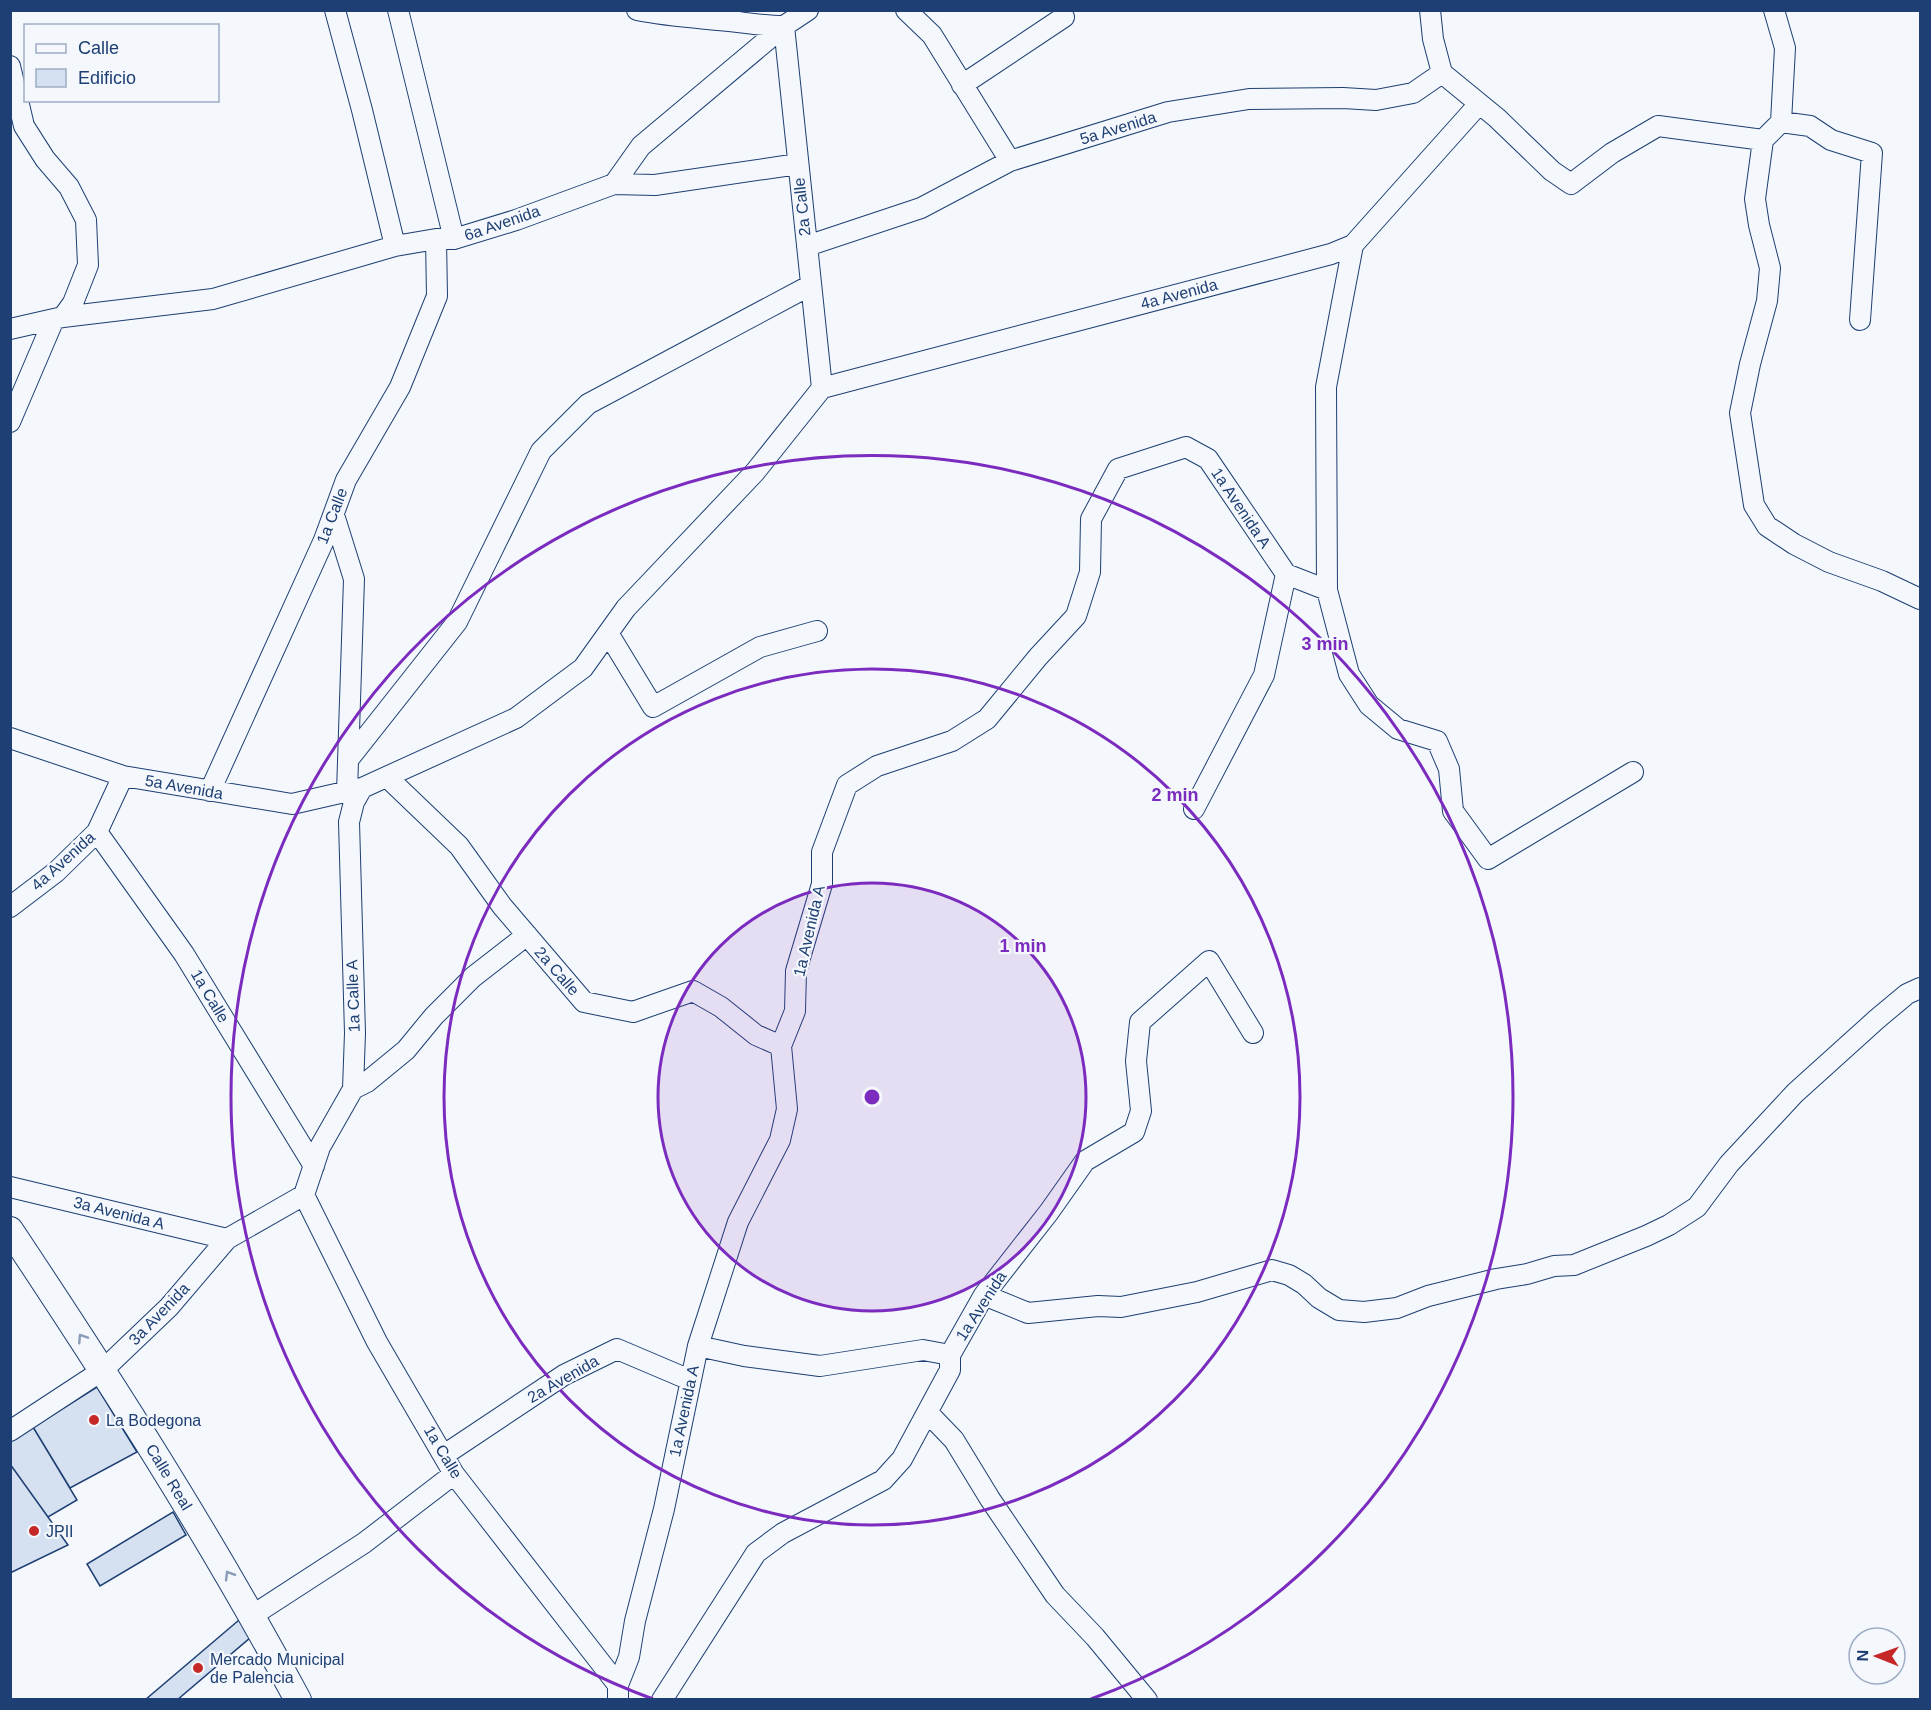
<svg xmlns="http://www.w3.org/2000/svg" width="1931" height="1710" viewBox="0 0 1931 1710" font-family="Arial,sans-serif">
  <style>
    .building { fill: #d5e0f0; stroke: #1d3f73; stroke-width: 1.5 }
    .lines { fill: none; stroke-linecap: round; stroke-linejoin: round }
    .minor-casing { stroke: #1d3f73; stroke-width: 22 }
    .major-casing { stroke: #1d3f73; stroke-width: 28 }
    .minor { stroke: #f4f7fb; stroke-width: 20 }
    .major { stroke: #f4f7fb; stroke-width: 26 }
    .oneway { stroke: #889bb7 }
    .ring { fill: none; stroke: #7b2cbf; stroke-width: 3 }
    .poi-dot { fill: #c62828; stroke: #f4f7fb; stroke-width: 2 }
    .labels { text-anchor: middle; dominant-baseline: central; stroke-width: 4.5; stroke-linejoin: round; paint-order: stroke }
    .street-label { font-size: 16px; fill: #1d3f73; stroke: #f4f7fb }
    .poi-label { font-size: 16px; fill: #1d3f73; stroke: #f4f7fb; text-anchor: start }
    .centre { fill: #7b2cbf; stroke: #f4f7fb; stroke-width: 3 }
    .ring-label { font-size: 18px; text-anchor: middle; font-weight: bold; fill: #7b2cbf; stroke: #f4f7fb; stroke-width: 4.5; stroke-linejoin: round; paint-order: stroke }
  </style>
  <rect width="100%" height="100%" fill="#f4f7fb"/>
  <path class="building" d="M97 1387 137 1452 70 1488 33 1427Z
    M33 1427 77 1500 48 1517 10 1464V1442Z
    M10 1464 68 1545 10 1573Z
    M173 1512 186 1535 100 1586 87 1564Z
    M239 1620 251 1637 177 1700H145Z"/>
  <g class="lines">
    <g class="minor-casing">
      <path id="minor" d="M335 10 362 110 395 246
        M398 10 454 239
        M637 10C671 17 704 18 738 22 754 24 768 26 784 26
        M906 10 932 35 1010 161
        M1430 10 1433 39 1442 73 1497 118 1552 171 1571 184 1612 153 1658 126 1763 140
        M1774 10 1785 48 1781 122 1810 126 1831 140 1872 153 1860 320
        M784 26 822 388
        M10 66 24 126 45 159 69 187 86 220 88 265 73 303 63 317 54 319 10 422
        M962 85 1064 17
        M1781 122 1763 140 1755 199 1759 225 1770 268 1767 301 1750 364 1740 413 1754 505 1767 526 1794 544 1829 562 1882 581 1920 599
        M614 184 655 185 798 164
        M807 246 921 208 1010 161 1168 112 1249 99 1343 98 1376 100 1413 93 1442 73
        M63 317 213 299 395 246 436 239H454L516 220 614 184 641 146 784 26 808 10
        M10 329 54 319
        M822 388 1331 254 1353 245 1479 104
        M334 515 354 579 347 792
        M1286 574 1327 590 1326 387 1353 245
        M1327 590 1349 674 1369 705 1398 729 1437 741 1449 769 1453 811 1488 859 1633 772
        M608 633 653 707 760 647 817 631
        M10 738 123 776 292 804 362 788 516 718 583 668 626 608 755 472 822 388
        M348 760 457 622 541 451 588 404 811 285
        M387 777 459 846 502 906 584 1002 633 1012 693 991 721 1007 756 1035 781 1046
        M210 791 324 540 346 480 400 387 437 296 436 239
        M1194 809 1264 675 1286 574
        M97 832 184 954 314 1166
        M10 907 56 872 97 832 123 776
        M353 1089 367 1082 406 1050 434 1016 473 977 527 935
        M10 1187 227 1239
        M304 1195 377 1342 454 1474 618 1685
        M304 1195 320 1147 353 1089 355 1033 349 822 354 802 362 788
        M984 1295 1028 1313 1098 1306 1121 1307 1197 1292 1272 1270 1289 1275 1304 1284 1319 1298 1339 1310 1364 1312 1397 1308 1428 1296 1496 1279 1527 1274 1554 1266 1574 1265 1646 1236 1669 1225 1697 1207 1729 1164 1795 1093 1877 1019 1907 994 1920 988
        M698 1346 744 1356 820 1366 923 1350 950 1355
        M928 1413 954 1440 990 1499 1055 1595 1095 1637 1147 1700
        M10 1431 103 1370 169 1307 227 1239 304 1195
        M444 1455 564 1375 617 1349 690 1380
        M253 1615 364 1543 454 1474
        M618 1700V1685L629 1657 635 1621 664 1509 698 1346 738 1222 780 1140 787 1109 781 1046 795 1011 796 971 822 884V852L847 785 877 766 952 741 987 719 1038 657 1076 616 1090 572 1091 519 1118 469 1186 447 1208 459 1286 574
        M662 1700 756 1553 783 1533 883 1480 902 1459 950 1370V1355L984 1295 1049 1212 1085 1161 1134 1132 1141 1111 1136 1061 1140 1022 1209 961 1253 1033"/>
    </g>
    <g class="major-casing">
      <path id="major" d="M10 1230C112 1383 211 1538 298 1700"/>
    </g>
    <use href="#minor" class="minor"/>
    <use href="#major" class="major"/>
  </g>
  <defs><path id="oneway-chevron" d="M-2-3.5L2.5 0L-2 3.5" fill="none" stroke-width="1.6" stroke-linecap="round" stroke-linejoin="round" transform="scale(1.5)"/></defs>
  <g class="oneway">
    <use href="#oneway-chevron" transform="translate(82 1338) rotate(-123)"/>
    <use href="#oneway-chevron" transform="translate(229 1575) rotate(-121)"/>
  </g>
  <circle cx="872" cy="1097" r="214" fill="#7b2cbf" fill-opacity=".12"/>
  <g class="ring">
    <circle cx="872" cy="1097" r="214"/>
    <circle cx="872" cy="1097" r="428"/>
    <path d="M653 1699A641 641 0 1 1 1091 1699"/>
  </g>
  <g class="poi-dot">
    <circle cx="94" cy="1420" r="6"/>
    <circle cx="34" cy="1531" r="6"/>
    <circle cx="198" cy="1668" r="6"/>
  </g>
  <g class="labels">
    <g class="street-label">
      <text transform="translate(1118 128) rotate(-17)">5a Avenida</text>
      <text transform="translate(802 207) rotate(-96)">2a Calle</text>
      <text transform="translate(502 223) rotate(-19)">6a Avenida</text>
      <text transform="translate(1179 294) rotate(-15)">4a Avenida</text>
      <text transform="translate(1241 508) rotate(56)">1a Avenida A</text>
      <text transform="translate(332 516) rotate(-69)">1a Calle</text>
      <text transform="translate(184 787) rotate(10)">5a Avenida</text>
      <text transform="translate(63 861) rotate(-42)">4a Avenida</text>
      <text transform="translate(809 931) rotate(-77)">1a Avenida A</text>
      <text transform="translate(557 971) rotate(49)">2a Calle</text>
      <text transform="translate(210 996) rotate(59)">1a Calle</text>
      <text transform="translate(353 996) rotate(-92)">1a Calle A</text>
      <text transform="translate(119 1213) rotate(14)">3a Avenida A</text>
      <text transform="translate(981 1306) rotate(-57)">1a Avenida</text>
      <text transform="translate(159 1314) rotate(-46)">3a Avenida</text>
      <text transform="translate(563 1379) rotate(-30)">2a Avenida</text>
      <text transform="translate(684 1411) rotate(-78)">1a Avenida A</text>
      <text transform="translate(443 1452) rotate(59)">1a Calle</text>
      <text transform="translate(169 1477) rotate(59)">Calle Real</text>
    </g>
    <g class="poi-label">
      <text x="106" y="1420">La Bodegona</text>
      <text x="46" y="1531">JPII</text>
      <text x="210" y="1659">Mercado Municipal<tspan x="210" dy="18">de Palencia</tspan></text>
    </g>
  </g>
  <circle cx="872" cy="1097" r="9" class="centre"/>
  <g class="ring-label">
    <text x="1325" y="650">3 min</text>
    <text x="1175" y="801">2 min</text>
    <text x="1023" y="952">1 min</text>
  </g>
  <rect width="1931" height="1710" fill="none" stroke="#1d3f73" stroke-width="24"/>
  <rect x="24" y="24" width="195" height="78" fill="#f4f7fb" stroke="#9eadc5" stroke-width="1.5"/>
  <rect x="36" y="44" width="30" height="9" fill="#f4f7fb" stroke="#9eadc5" stroke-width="1.5"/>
  <text x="78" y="54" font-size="18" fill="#1d3f73">Calle</text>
  <rect x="36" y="69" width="30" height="18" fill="#d5e0f0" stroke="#9eadc5" stroke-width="1.5"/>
  <text x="78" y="84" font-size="18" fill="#1d3f73">Edificio</text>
  <g transform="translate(1877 1656) rotate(271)"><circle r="28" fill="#f4f7fb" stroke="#9eadc5" stroke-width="1.5"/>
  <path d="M0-4.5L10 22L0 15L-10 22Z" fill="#c62828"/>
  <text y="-9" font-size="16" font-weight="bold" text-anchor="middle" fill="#1d3f73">N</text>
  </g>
</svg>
